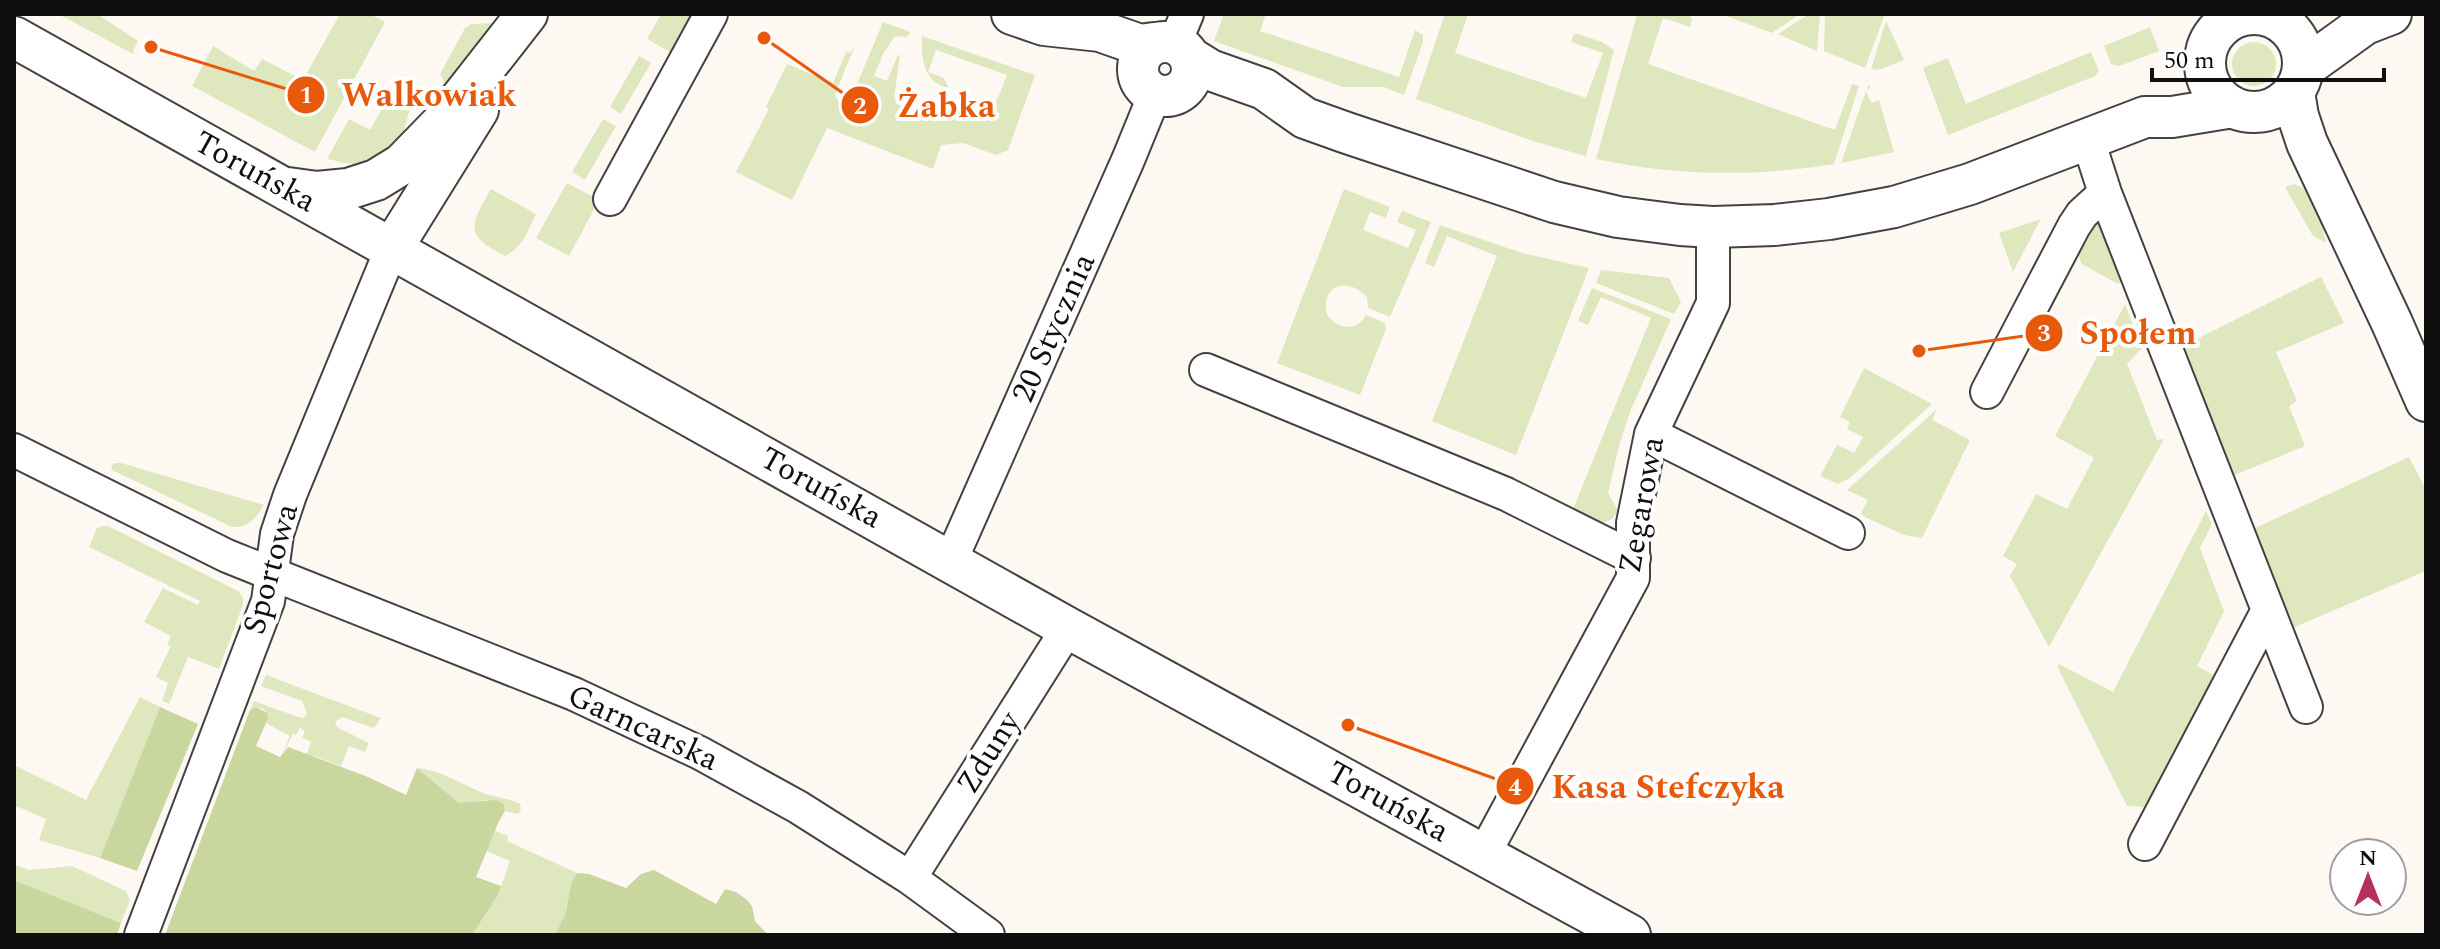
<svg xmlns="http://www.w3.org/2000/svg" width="2440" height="949" viewBox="0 0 2440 949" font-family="Spectral,serif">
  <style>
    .green { fill: #dfe7be }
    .forest { fill: #c9d69e }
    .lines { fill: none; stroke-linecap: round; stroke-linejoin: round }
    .minor-casing { stroke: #424242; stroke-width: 36 }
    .tertiary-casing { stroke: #424242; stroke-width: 44 }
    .minor { stroke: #fff; stroke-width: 32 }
    .tertiary { stroke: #fff; stroke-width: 40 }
    .labels { text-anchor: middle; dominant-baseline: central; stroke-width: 8; stroke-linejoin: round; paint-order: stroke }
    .street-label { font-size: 32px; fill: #0f0f0f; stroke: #fff }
    .leader { fill: none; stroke: #e8590c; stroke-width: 3 }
    .callout-dot { fill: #e8590c; stroke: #fff; stroke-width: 3 }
    .mark-label { font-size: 24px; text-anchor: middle; font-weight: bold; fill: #fff }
    .callout-label { font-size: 34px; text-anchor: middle; font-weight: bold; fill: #e8590c; stroke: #fff; stroke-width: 8; stroke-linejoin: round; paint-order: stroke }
  </style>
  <rect width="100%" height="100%" fill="#fef8f3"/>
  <path class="green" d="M58 14H97L138 41 133 51 134 53 133 54Z
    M340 14H370L385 22 315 152 192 86 213 46 254 71 262 59 303 80Z
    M661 14H697L675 55 647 39Z
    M1224 14H1266L1260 31 1399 77 1415 30 1423 35V42L1404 95 1384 87H1343L1214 41Z
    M1445 14H1468L1455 53 1586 98 1603 53 1571 42 1574 33 1602 42 1614 50 1586 156 1536 142 1416 99Z
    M1640 14H1689L1692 20 1690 27 1663 18 1648 64 1835 130 1852 84 1859 86 1834 164C1755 177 1674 176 1596 159L1637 15Z
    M1721 14H1800L1772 33Z
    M1809 14H1820L1817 51 1778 34Z
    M1825 14H1885L1865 68 1824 51Z
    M1886 21 1904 60 1878 70 1871 69Z
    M883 22 910 32 907 37 895 36 883 54 874 76 887 81 898 55H900L894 98 913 105 918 109 939 107 989 110 998 98 1007 75 936 50 928 72 944 78 949 88C924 84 921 59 922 36L1035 75 1008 150 996 155 963 143 941 145 933 169 827 128 792 200 736 172 769 109 766 107 787 64 833 83 846 52 850 53 855 45 835 95 845 113Z
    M495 23 445 101 439 91 444 82 440 74 465 28 471 24Z
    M2150 27 2159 51 2119 66 2111 64 2104 46Z
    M2232 64a22 22 0 1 1 44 0a22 22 0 1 1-44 0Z
    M2091 52 2099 71 2095 76 1948 135 1923 68 1948 58 1966 104Z
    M639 56 651 63 621 114 610 107Z
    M402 74 415 97C408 109 408 122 402 134 394 149 371 164 353 164 345 164 335 160 327 159L349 119 370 130Z
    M1869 84 1870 88 1866 90 1871 103 1879 100 1894 152 1841 163 1867 88Z
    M603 119 616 126 585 180 572 172Z
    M567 183 599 200 569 256 536 238Z
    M2294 184 2315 193 2326 243 2313 236 2285 187Z
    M491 189 536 214C528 230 522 249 505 256 462 234 471 225 491 189Z
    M1344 189 1390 207 1386 218 1370 212 1363 230 1408 248 1416 230 1397 222 1402 211 1431 222 1390 317 1368 308 1367 297C1349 277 1320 284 1327 314 1337 330 1357 332 1366 315L1385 323 1386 329 1360 395 1277 363Z
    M2041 219 2038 224 2013 272 1999 233Z
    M2095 221 2099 223 2123 280 2118 284 2082 264 2078 255Z
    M1440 225 1522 253 1589 268 1516 455 1432 421 1497 256 1447 236 1434 267 1425 263Z
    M1601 270 1669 278 1681 302 1674 314 1596 283Z
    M2321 277 2344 323 2276 352 2297 401 2289 406 2305 446 2232 476 2181 347Z
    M1592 288 1671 319 1630 412 1619 446 1608 493 1618 511 1612 519 1595 526 1577 518 1573 509 1651 318 1601 297 1588 325 1578 321Z
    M2125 304 2142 348 2127 364 2157 440 2164 439 2049 647 2010 576 2017 564 2003 556 2036 494 2067 509 2094 458 2055 436Z
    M1864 368 1932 404 1850 478 1838 484 1820 476 1837 445 1854 453 1863 437 1847 429 1850 422 1840 417Z
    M1937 409 1932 420 1970 440 1922 538 1904 535 1865 517 1861 513 1868 500 1847 490Z
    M2409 457 2426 490V571L2290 629 2253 529Z
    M115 463H121L264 505C256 518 250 527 232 527L112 470 111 466Z
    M2206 511 2212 524 2200 548 2224 611 2197 666 2223 680 2157 808 2127 806 2057 666 2059 664 2113 692Z
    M103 526H108L238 591 243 598V605L219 669 188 657 169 704 162 701 168 683 156 677 171 646 167 645 171 636 144 622 163 588 198 605 200 601 89 547 97 528Z
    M266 675 381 718 374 728 342 717 335 722 337 727 369 743 365 752 349 746 341 766 320 758 306 755 311 742 302 738 305 732 300 728 296 735 293 734 281 757 290 736 266 723C270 715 266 708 256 707L250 710 254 701 298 717 304 718 307 713 302 701 261 686Z
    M140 697 160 707 100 858 39 840 46 819 14 805V765L86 800Z
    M417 768C443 770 465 787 489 795 500 798 510 799 520 804L521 809 518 814 505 811 504 804 485 800 472 803H459Z
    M495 831 508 836 507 841 577 873 571 883 566 912 555 935H472L498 895 510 861 486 851Z
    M14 864 28 870 72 866 126 891 130 900 121 923 14 880Z"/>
  <path class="forest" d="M160 707 198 724 137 871 100 858Z
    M256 707 267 713 268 718 256 746 280 757 288 747 368 777 406 795 417 768 459 803 496 800 504 804 505 811 499 821 476 877 501 886 498 895 472 935H165L250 710Z
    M654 870 716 904 725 889 736 892 747 900 752 906 755 921 768 935H555L566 912 571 883 577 873 589 874 626 888 641 874Z
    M14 880 121 923 117 935H14Z"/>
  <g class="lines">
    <g class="minor-casing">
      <path id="minor" d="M1175 43 1187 14
        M2088 140 2105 193 2306 707
        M610 199 711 14
        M1206 370 1506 494 1634 558
        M1987 392 2074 226 2082 214 2105 193
        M1651 434 1848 533
        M14 450 227 556 574 694 700 753 798 807 910 878 988 935
        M951 560 1128 160 1155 94
        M2145 844 2267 612
        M1484 854 1633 578V523L1651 434 1713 303V227
        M910 878 1068 628
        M141 935 268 601 277 534 290 495 391 250"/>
    </g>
    <g class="tertiary-casing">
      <path id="tertiary" d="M1012 14 1044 25 1100 31 1140 45 1154 43
        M2205 63a49 49 0 1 1 98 0a49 49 0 1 1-98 0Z
        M14 37 1068 628 1630 935
        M1138 69a27 27 0 1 1 54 0a27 27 0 1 1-54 0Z
        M1189 57 1210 70 1264 89 1305 118 1347 133 1554 202 1618 217 1680 225 1713 227 1775 225 1829 219 1894 207 1970 184 2145 117H2172L2233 107
        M2304 68 2365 24 2391 14
        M2294 92 2298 116 2307 143 2392 323 2426 401
        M288 188 317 192 348 189 376 180 402 164 440 125 527 14
        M391 250 478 110"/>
    </g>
    <use href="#minor" class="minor"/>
    <use href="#tertiary" class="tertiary"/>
  </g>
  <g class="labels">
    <g class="street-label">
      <text transform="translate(255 172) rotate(29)">Toruńska</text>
      <text transform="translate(1054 328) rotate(-66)">20 Stycznia</text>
      <text transform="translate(821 488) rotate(29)">Toruńska</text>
      <text transform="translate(1642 505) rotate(-80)">Zegarowa</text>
      <text transform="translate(271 569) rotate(-75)">Sportowa</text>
      <text transform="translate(643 728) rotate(25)">Garncarska</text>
      <text transform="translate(989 753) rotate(-58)">Zduny</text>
      <text transform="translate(1388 802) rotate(29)">Toruńska</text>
    </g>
  </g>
  <path class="leader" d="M151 47L306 95M764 38L860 105M1919 351L2044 333M1348 725L1515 786"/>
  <g class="callout-dot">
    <circle cx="151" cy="47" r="8"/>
    <circle cx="764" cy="38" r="8"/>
    <circle cx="1919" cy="351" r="8"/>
    <circle cx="1348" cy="725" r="8"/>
    <circle cx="306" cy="95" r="20"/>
    <circle cx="860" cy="105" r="20"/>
    <circle cx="2044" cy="333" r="20"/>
    <circle cx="1515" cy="786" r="20"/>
  </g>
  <g class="mark-label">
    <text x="306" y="103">1</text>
    <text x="860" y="114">2</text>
    <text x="2044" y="341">3</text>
    <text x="1515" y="795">4</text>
  </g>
  <g class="callout-label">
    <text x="429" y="106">Walkowiak</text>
    <text x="946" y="117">Żabka</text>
    <text x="2138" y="344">Społem</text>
    <text x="1668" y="798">Kasa Stefczyka</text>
  </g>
  <rect width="2440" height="949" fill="none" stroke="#0f0f0f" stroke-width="32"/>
  <g transform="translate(2368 877)"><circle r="38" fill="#ffffff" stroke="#9f9f9f" stroke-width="2"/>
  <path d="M0-6L14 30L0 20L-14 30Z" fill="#b63160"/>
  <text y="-12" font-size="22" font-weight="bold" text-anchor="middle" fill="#0f0f0f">N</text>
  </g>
  <path d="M2152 68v12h232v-12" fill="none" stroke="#0f0f0f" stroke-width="4"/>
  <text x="2164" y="68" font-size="24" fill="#0f0f0f" stroke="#ffffff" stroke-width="6" paint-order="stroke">50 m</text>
</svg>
